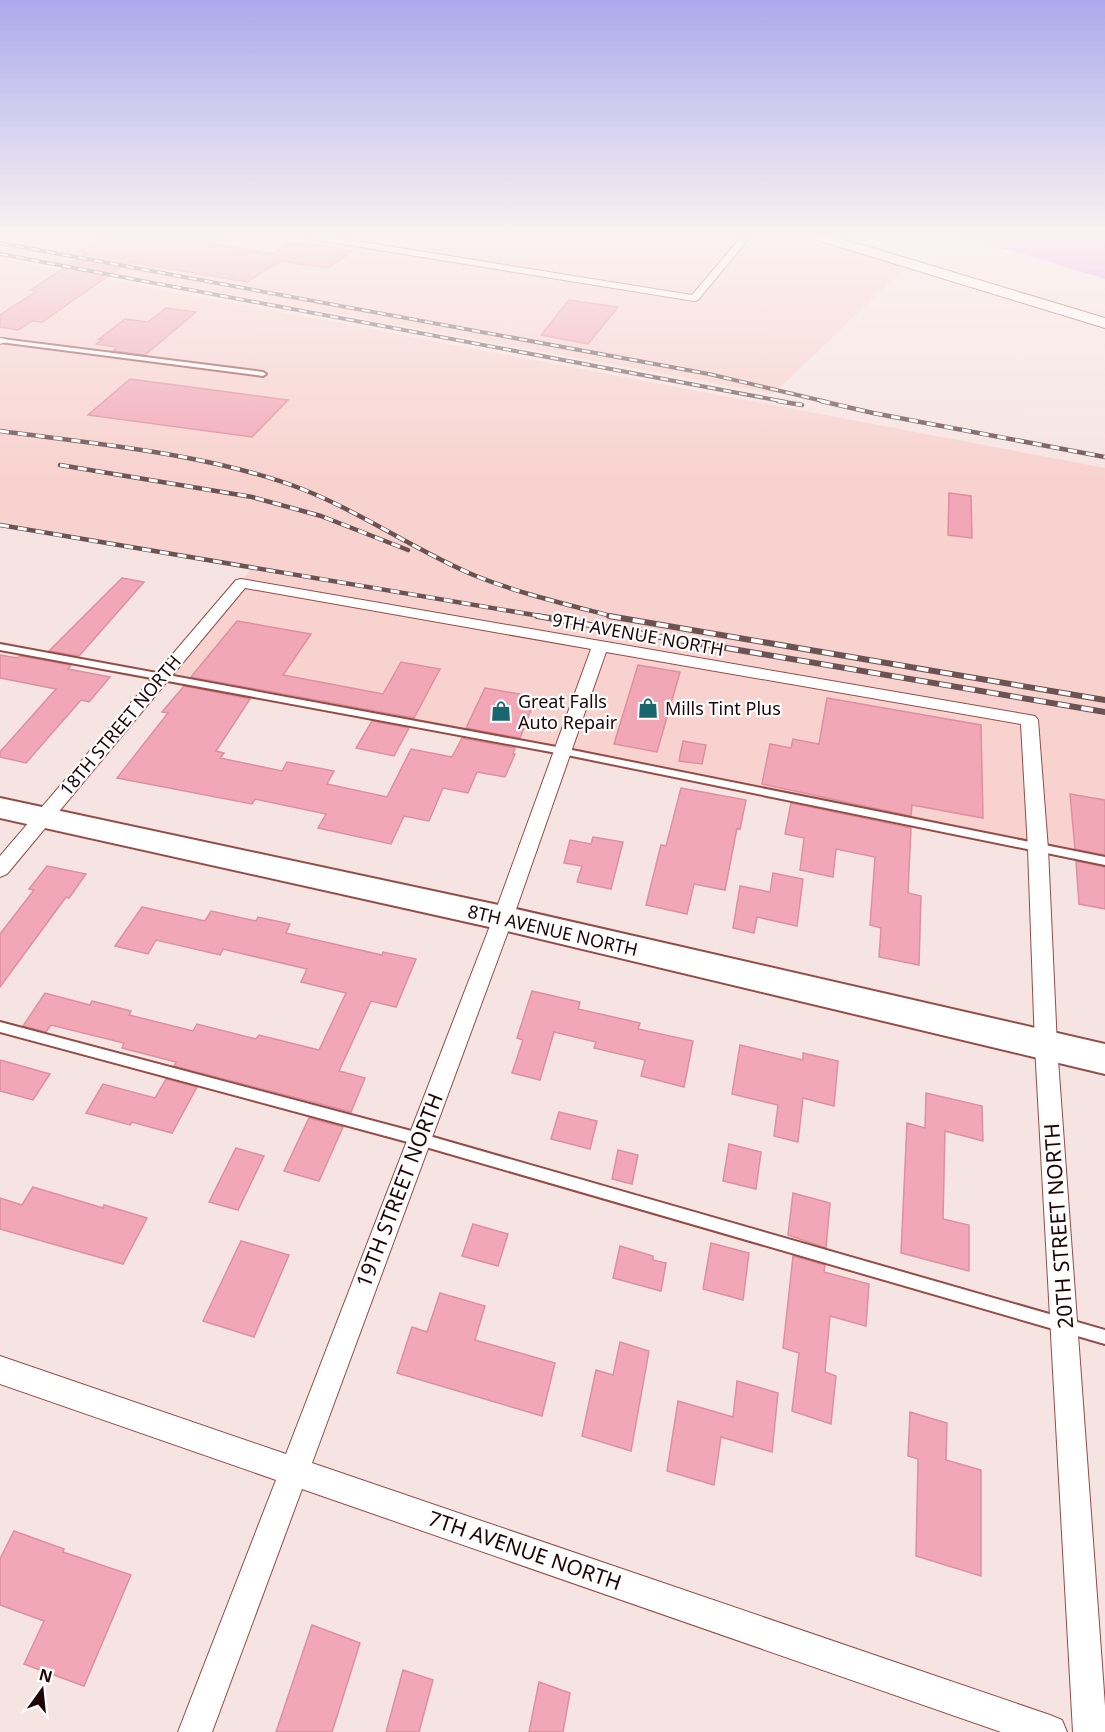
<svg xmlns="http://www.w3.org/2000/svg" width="1105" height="1732" viewBox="0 0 1105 1732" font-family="'Noto Sans',sans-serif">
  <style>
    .built { fill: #f8d2ce }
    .water { fill: #ef9af1 }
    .building { fill: #f2a7b7; stroke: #de8fa0; stroke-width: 1.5 }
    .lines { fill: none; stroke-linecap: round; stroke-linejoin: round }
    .lane-casing { stroke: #954c46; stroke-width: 4 }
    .street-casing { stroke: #954c46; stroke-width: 2 }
    .secondary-casing { stroke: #954c46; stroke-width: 4 }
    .primary-casing { stroke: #954c46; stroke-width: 2 }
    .lane { fill: #fff; fill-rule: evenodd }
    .street { fill: #fff; fill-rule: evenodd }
    .secondary { fill: #fff; fill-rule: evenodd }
    .primary { fill: #fff; fill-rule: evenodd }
    .rail-far2-casing { stroke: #6b5353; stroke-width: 4 }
    .rail-far1-casing { stroke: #6b5353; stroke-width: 4.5 }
    .rail-casing { stroke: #6b5353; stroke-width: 6 }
    .rail-far2 { stroke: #fff; stroke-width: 2; stroke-dasharray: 8; stroke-linecap: butt }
    .rail-far1 { stroke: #fff; stroke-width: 3; stroke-dasharray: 9; stroke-linecap: butt }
    .rail { stroke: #fff; stroke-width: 4; stroke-dasharray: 12; stroke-linecap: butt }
    .labels { text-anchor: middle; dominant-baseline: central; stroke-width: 4.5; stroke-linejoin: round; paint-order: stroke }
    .street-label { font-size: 18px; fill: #1f0404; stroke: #fff }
    .poi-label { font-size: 18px; fill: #1f0404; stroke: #fff; text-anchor: start }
    .near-street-label { font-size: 21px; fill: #1f0404; stroke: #fff }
  </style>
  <rect width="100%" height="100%" fill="#f6e4e2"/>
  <path class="built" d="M0 236H815L911 262 773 394 0 252Z
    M0 259 1105 468V861L562 751 159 678 252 568 0 525Z"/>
  <path class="water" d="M949 236H1105V279L1010 250 984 246Z"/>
  <path class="building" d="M110 236H221L207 243 272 254 291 242 352 251 328 268 280 261 247 282 129 262 42 322 32 321 18 330 0 327V315L37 291 30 290 87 253 78 251Z
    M569 300 618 307 588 344 541 335Z
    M166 308 196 312 145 355 113 351 117 347 96 344 103 339H99L125 319 148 322Z
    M130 379 288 400 252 437 88 415Z
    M949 493 971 496 972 538 948 535Z
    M122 578 144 582 79 656 49 651Z
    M237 621 311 634 283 675 383 694 401 662 440 669 414 718 191 677Z
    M0 655 17 658 20 656 71 665 68 669 110 677 89 702 81 700 26 763 0 757V752L56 689 0 678Z
    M638 665 680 672 657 752 614 744Z
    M184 686 250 699 216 751 224 753 220 758 282 771 287 762 334 771 327 784 387 797 411 749 452 757 462 738 515 748 513 754H515L505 777 477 772 468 793 443 788 429 821 404 816 391 844 318 828 326 814 255 799 252 804 117 778 168 713 162 712Z
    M485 688 536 697 520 738 466 728Z
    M827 698 981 725 983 818 912 805 911 816 762 784 770 744 791 748 793 739 819 744Z
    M372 721 409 728 394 756 356 748Z
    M683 741 706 745 702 764 679 761Z
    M681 788 746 800 740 829 737 828 725 890 694 884 687 914 646 905 661 845 666 846Z
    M1070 794 1105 800V855L1075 849Z
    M791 803 911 828 908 893 921 896 919 965 879 957 881 928 870 925 875 857 836 849 833 877 800 870 804 838 785 834Z
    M593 837 623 842 611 889 577 882 582 866 564 863 570 840 591 844Z
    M1076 861 1105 867V909L1079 904Z
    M47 866 86 874 69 898 66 897 0 987V934L34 890 29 889Z
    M773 873 803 879 797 926 757 917 754 933 733 928 740 886 770 892Z
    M142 907 205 921 211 911 256 921 258 917 290 924 286 933 382 955 383 952 416 959 396 1007 371 1001 339 1071 365 1078 351 1112 174 1066 176 1062 122 1048 124 1043 51 1025 46 1032 23 1026 45 993 90 1005 92 1001 131 1011 129 1015 193 1031 197 1024 256 1039 259 1035 319 1050 346 993 301 982 307 969 223 949 220 955 156 940 148 954 115 946Z
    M532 991 580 1002 578 1009 640 1023 638 1029 693 1041 684 1087 641 1076 645 1060 594 1048 596 1042 554 1032 540 1080 512 1073 523 1040 517 1038Z
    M740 1045 803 1060V1053L838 1061 834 1106 803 1098 798 1142 774 1136 778 1105 732 1094Z
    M0 1060 50 1074 33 1100 0 1091Z
    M166 1079 197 1087 172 1133 132 1122 130 1125 86 1113 103 1084 155 1098Z
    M926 1093 982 1106 983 1141 945 1131 943 1219 969 1225V1271L901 1253 907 1123 925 1128Z
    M559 1112 597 1121 590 1149 551 1139Z
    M309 1118 343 1127 319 1181 284 1171Z
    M729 1144 761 1152 756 1189 723 1181Z
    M236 1148 264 1156 238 1210 209 1202Z
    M618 1150 638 1155 632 1184 612 1179Z
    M33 1187 103 1208 104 1205 147 1218 123 1264 0 1229V1198L22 1205Z
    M793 1193 830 1203 826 1248 788 1235Z
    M473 1224 508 1234 498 1266 462 1256Z
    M241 1241 289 1255 254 1337 203 1321Z
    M711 1243 749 1253 743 1300 703 1289Z
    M620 1246 653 1256V1260L666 1263 661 1291 613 1278Z
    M793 1256 825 1265 824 1272 869 1284 866 1326 830 1316 825 1372 836 1376 831 1424 792 1411 799 1353 783 1348Z
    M440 1293 485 1306 475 1340 555 1363 542 1416 397 1373 412 1327 427 1332Z
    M620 1342 649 1351 631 1451 582 1436 596 1370 613 1375Z
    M737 1381 778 1393 772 1452 721 1437 714 1485 667 1471 678 1401 733 1417Z
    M910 1412 947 1423 946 1460 981 1470V1576L916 1556 918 1459 908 1456Z
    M14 1531 64 1549 63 1552 131 1575 84 1686 24 1664 44 1621 0 1605V1559Z
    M312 1625 360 1643 332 1732H276Z
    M403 1670 433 1680 419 1732H386Z
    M539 1682 570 1693 563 1732H529Z"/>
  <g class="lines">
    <g class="lane-casing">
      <path id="lane" d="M2 339 263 372 266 374 263 376 0 342V340Z
        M0 644 562 748 1105 857V865L562 754 0 650Z
        M0 1022 419 1133 1105 1330V1344L419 1145 0 1032Z"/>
    </g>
    <g class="street-casing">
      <path id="street" d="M306 236H325L692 295 742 236H751L698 300 694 301 311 239Z
        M0 338 6 339 7 341 0 344Z
        M241 579 1035 716 1038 720 1048 849 1057 1046 1105 1706V1732H1073L1035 1046 1028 849 1021 724 606 652 513 918 312 1463 1050 1715 1062 1720 1067 1732H1001L302 1489 212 1732H178L276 1480 0 1384V1356L286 1454 493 918 591 649 245 588 7 874 0 877V856L236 580Z"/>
    </g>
    <g class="secondary-casing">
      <path id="secondary" d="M0 798 503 906 1105 1044V1074L503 930 0 818Z"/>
    </g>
    <g class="primary-casing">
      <path id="primary" d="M812 236H833L1105 318V328L814 239Z"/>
    </g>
    <use href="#lane" class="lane"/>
    <use href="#street" class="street"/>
    <use href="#secondary" class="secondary"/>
    <use href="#primary" class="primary"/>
    <g class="rail-far2-casing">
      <path id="rail-far2" d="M0 243 709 374 827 402
        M0 254 786 402"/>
    </g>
    <g class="rail-far1-casing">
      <path id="rail-far1" d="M778 401 802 405
        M821 401 873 413 1105 457
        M0 431C97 444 211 454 302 489 363 513 416 551 476 576 521 594 569 605 615 617
        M60 465 252 497 321 516 408 550
        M0 525 546 617"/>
    </g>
    <g class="rail-casing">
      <path id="rail" d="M537 616 1105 712
        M609 616 1105 700"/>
    </g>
    <use href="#rail-far2" class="rail-far2"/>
    <use href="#rail-far1" class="rail-far1"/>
    <use href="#rail" class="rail"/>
  </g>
  <linearGradient id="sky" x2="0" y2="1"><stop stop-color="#abaaec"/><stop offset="0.49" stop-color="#fbf3f2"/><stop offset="1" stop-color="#fbf3f2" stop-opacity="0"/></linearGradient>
  <rect width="1105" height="478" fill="url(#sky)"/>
  <defs>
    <g id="shop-bare" transform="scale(1.62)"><path d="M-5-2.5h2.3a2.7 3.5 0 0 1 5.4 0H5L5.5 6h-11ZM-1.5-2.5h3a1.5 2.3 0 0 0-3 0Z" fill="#19666e" stroke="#fff" stroke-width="2.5" paint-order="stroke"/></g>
  </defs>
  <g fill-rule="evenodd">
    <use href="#shop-bare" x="648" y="708"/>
    <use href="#shop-bare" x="501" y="711"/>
  </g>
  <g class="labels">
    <g class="street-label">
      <text transform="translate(638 634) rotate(10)">9TH AVENUE NORTH</text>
      <text transform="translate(120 725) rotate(-50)">18TH STREET NORTH</text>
      <text transform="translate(553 930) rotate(13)">8TH AVENUE NORTH</text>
    </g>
    <g class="poi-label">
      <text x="518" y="701">Great Falls<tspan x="518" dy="21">Auto Repair</tspan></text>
      <text x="665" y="708">Mills Tint Plus</text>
    </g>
    <g class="near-street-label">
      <text transform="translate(399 1190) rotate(-69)">19TH STREET NORTH</text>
      <text transform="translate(1058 1226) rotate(-94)">20TH STREET NORTH</text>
      <text transform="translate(525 1550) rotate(19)">7TH AVENUE NORTH</text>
    </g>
  </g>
  <g transform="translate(42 1690) rotate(15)" stroke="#ffffff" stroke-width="4.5" paint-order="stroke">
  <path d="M0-4.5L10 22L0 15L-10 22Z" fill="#1f0404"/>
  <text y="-9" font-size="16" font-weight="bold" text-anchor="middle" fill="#1f0404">N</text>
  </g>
</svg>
